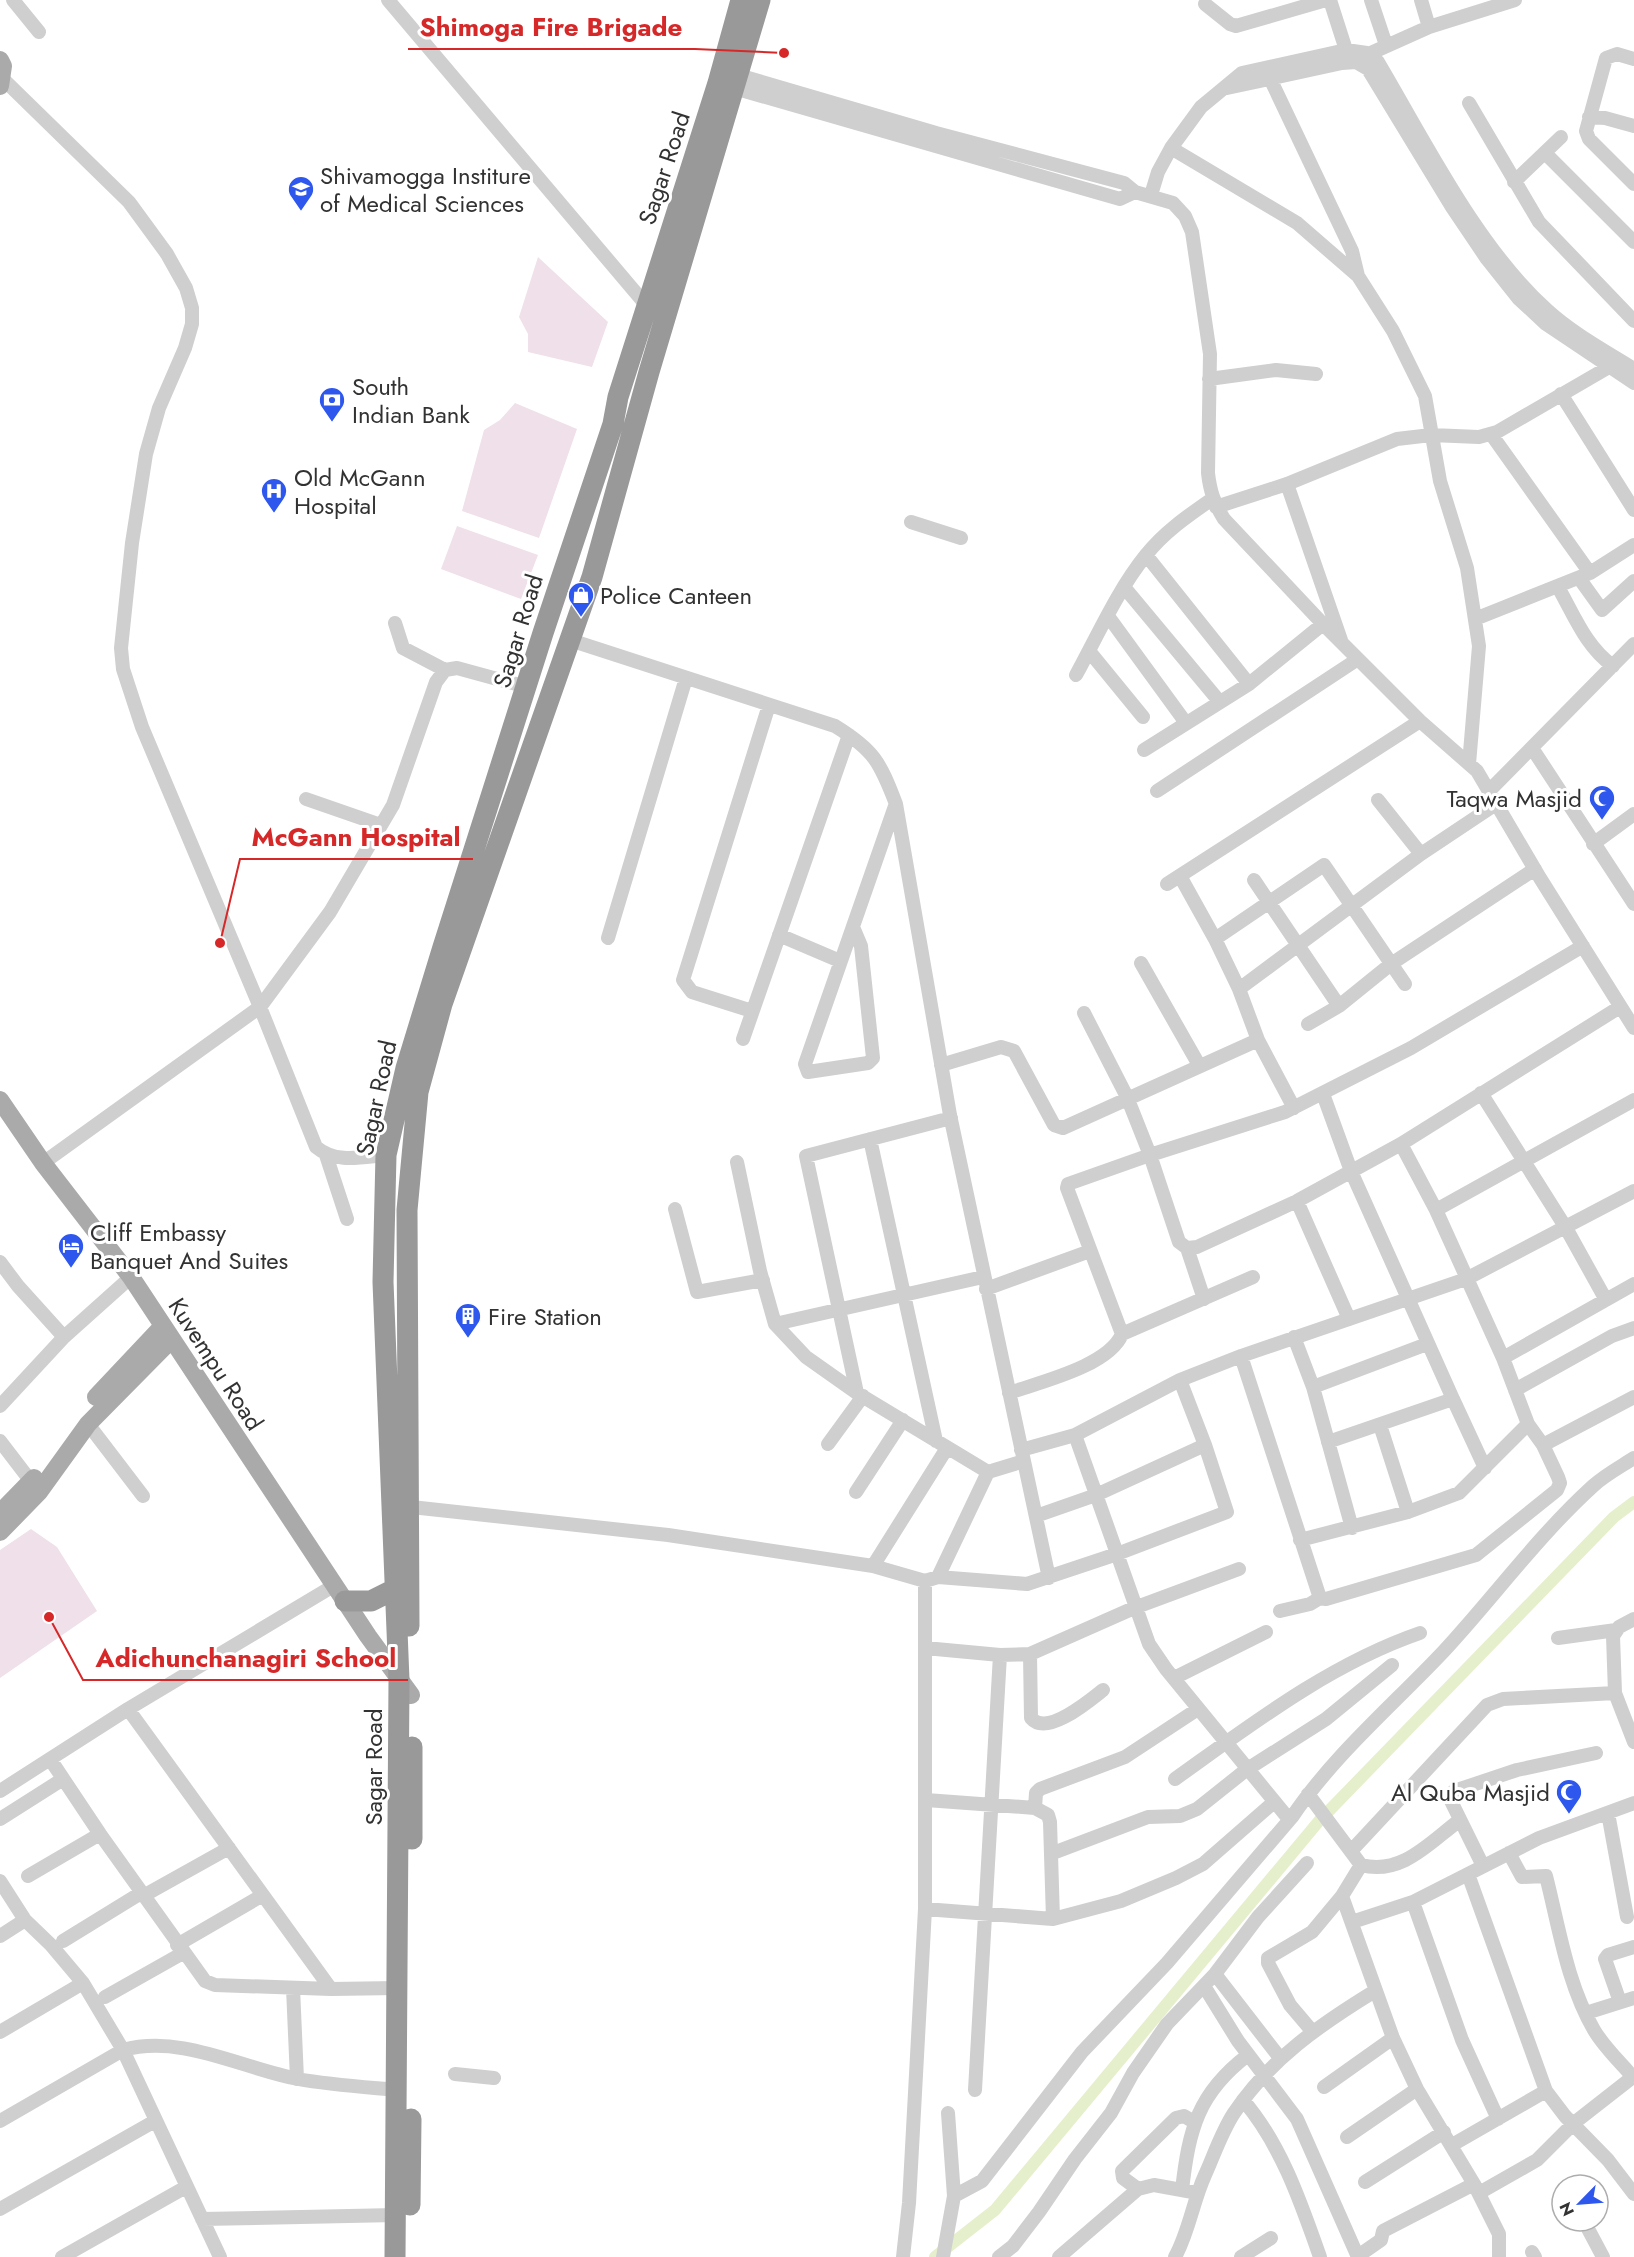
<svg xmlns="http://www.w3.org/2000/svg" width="1634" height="2257" viewBox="0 0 1634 2257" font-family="Jost,sans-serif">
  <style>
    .green { fill: #efe0ea }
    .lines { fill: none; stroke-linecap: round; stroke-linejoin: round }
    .canal { stroke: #e6efcc; stroke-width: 12 }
    .minor { stroke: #cfcfcf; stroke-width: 14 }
    .major { stroke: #aaa; stroke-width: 18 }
    .highway { stroke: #999; stroke-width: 21 }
    .labels { text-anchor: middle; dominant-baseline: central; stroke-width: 6; stroke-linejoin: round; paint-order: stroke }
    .street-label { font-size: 24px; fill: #323232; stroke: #fff }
    .poi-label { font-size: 24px; fill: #323232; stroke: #fff; text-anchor: start }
    .leader { fill: none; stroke: #d62828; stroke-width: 2 }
    .callout-dot { fill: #d62828; stroke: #fff; stroke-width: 2 }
    .callout-label { font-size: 26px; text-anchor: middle; font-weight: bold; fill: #d62828; stroke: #fff; stroke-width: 6; stroke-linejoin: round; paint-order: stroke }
  </style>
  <rect width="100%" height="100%" fill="#fff"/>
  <path class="green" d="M538 257 608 322 592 367 528 352V334L519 317Z
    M515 403 577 429 539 538 462 511 484 430 500 420Z
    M457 526 538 555 521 599 441 569Z
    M31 1529 57 1547 97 1611 0 1678V1550Z"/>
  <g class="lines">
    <path class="canal" d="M935 2257 995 2210 1319 1821 1614 1517 1634 1502"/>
    <path class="minor" d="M13 0 39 32
      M388 0 647 306
      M1330 0 1346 50
      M1371 0 1386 45
      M1421 0 1429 27
      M1205 4 1230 24 1236 26 1326 0
      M1362 57 1429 27 1515 0
      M1634 59 1617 54 1606 58 1586 131 1589 139 1634 184
      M1267 72 1352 251 1358 276
      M738 75 936 133 1124 183 1135 192 1173 203 1185 216 1192 232 1210 354 1208 473C1210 491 1214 503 1224 519L1323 624 1420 721 1477 771 1540 878 1634 1028
      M3 79 129 202 167 254 186 288 192 308V324L185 348 159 408 146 454 132 543 121 648 123 669 142 727 260 1007 43 1163
      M734 88 1120 199 1135 192
      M1227 88 1342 63 1356 62 1368 69 1452 207 1487 259 1518 298 1546 324 1634 383
      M1469 103 1539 222 1634 321
      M1589 117 1605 118 1634 126
      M1171 148 1297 223 1358 276 1393 331 1425 396 1440 481 1467 568 1479 646 1469 764
      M1545 153 1634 242
      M1514 182 1561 137
      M1151 195 1158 172 1171 148 1201 107 1242 73 1346 50 1367 53 1378 62C1426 143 1477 247 1547 310 1572 333 1605 351 1634 369
      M1209 379 1276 370 1316 374
      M1561 394 1634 510
      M1491 434 1590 573
      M1287 484 1341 640
      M1216 507 1287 484 1397 439 1431 435 1479 437 1497 432 1609 367
      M911 522 961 538
      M1146 555 1249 684
      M1579 578 1602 610 1634 581
      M1124 587 1219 701
      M1558 587C1574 615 1586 647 1613 666
      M1108 616 1186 723
      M1475 619 1590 573 1634 545
      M395 623 403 648 445 670
      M570 640 835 726C874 750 880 762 896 804L950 1115 1049 1578
      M1089 651 1143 717
      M1076 675C1098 635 1117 591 1146 555 1164 532 1189 515 1212 499
      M1532 748 1634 904
      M1144 750 1249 684 1323 624
      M1157 791 1358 659
      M1489 791 1634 644
      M306 799 381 825
      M1378 800 1421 854
      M1593 844 1634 814
      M1180 876 1215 939 1239 989 1258 1040 1294 1108
      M1254 880 1339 1006
      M1167 884 1420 721
      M853 927 861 946 873 1058 868 1063 808 1072 805 1064 895 806
      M779 935 840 961
      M608 938 686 678
      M1215 939 1324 865 1405 984
      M1141 963 1199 1065
      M1239 989 1421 854 1496 804
      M752 1011 692 992 683 980 769 705
      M1084 1013 1127 1097 1150 1155 1179 1242 1187 1248 1204 1299
      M1308 1024 1339 1006 1391 964 1535 869
      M743 1039 849 735
      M941 1065 1001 1047 1014 1051 1054 1125 1063 1128 1258 1040
      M1481 1093 1566 1228 1606 1300
      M1323 1094 1351 1171 1453 1399 1328 1442
      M870 1139 936 1441
      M326 1155 347 1219
      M386 1155C362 1157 336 1164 316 1147L260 1007 330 912 393 805 436 682 445 670 457 668 527 687
      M737 1162 760 1271 775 1324 806 1357 857 1393 988 1472
      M1297 1201 1349 1319
      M675 1209 697 1292 763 1280
      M1436 1210 1634 1100
      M1187 1248 1197 1247 1297 1201 1401 1144 1620 1007
      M0 1262 18 1286 64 1337
      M1253 1277 1122 1334 1067 1188 1068 1184 1150 1155 1285 1112 1411 1048 1583 946
      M986 1289 1090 1251
      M775 1324 983 1277
      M1294 1337 1313 1387 1352 1528
      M1241 1356 1320 1598 1326 1599 1476 1555 1557 1490 1560 1483 1558 1477 1543 1445 1528 1424 1503 1358 1436 1210 1401 1144
      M1503 1358 1634 1284
      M1313 1387 1427 1344
      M1515 1390 1612 1336 1634 1328
      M857 1393 806 1156 951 1118
      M1009 1393C1040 1382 1109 1366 1122 1334
      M1453 1399 1485 1468
      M0 1406 64 1337 131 1277
      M88 1424 143 1496
      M1380 1425 1408 1512
      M1075 1435 1149 1644 1166 1669 1288 1818
      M0 1441 36 1488
      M828 1444 863 1396
      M1543 1445 1634 1397
      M1021 1450 1075 1435 1180 1380 1241 1356 1466 1279 1634 1191
      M856 1492 903 1420
      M402 1506 668 1535 873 1566 925 1581 938 1577 1027 1584 1117 1554 1227 1512 1205 1445 1180 1380
      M1036 1516 1096 1495 1205 1445
      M1300 1540 1408 1512 1459 1493 1528 1424
      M873 1566 947 1448
      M938 1577 988 1472 1024 1461
      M1280 1611 1310 1604 1320 1598
      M1558 1638 1616 1630
      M925 1648 1000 1655 1030 1654 1134 1608 1239 1569
      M1030 1654 1031 1718C1047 1737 1089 1701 1103 1690
      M1174 1678 1266 1632
      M1615 1693 1613 1636 1619 1627 1634 1619
      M128 1709 331 1989
      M50 1759 100 1834 205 1981 215 1985 331 1989 397 1988
      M1175 1779C1252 1724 1330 1664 1420 1633
      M0 1791 128 1709 335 1585
      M1308 1794 1361 1865 1342 1896 1312 1932 1268 1958V1963L1290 2005 1312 2031
      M926 1800 1035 1808
      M1608 1813 1627 1917
      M0 1819 63 1779
      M1352 1850 1487 1705 1503 1699 1615 1693 1634 1742
      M1053 1853 1148 1817 1180 1816 1197 1809 1246 1770 1326 1719 1392 1665
      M1509 1853 1522 1877 1546 1876C1559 1927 1567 1984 1594 2030 1604 2047 1619 2061 1632 2076
      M1361 1865C1402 1876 1430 1842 1460 1820
      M1483 1866 1451 1801 1454 1791 1517 1770 1596 1753
      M1468 1874 1546 2091 1565 2116 1608 2160 1634 2194
      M28 1876 100 1834
      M0 1881 25 1920 51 1945 83 1983 123 2050 220 2257
      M143 1896 229 1848
      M1342 1896 1393 2038 1417 2089 1474 2184 1499 2234V2257
      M1413 1902 1462 2040 1498 2119
      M925 1909 1053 1919 1121 1901 1176 1878 1203 1864 1274 1802
      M1053 1919 1050 1822 1048 1815 1035 1808 1036 1793 1040 1789 1125 1757 1198 1709
      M1352 1922 1413 1902 1539 1838 1634 1803
      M0 1936 25 1920
      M63 1941 141 1893
      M177 1945 263 1895
      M1215 1974 1280 2058
      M1204 1986 1238 2041 1297 2119 1358 2257
      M293 1988 297 2079
      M105 1997 183 1953
      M1620 2002 1605 1959 1608 1955 1634 1947
      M1586 2013 1634 1998
      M0 2032 83 1983
      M455 2074 494 2078
      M1324 2087 1393 2038
      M975 2090 1000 1655
      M1243 2100C1281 2144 1301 2203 1320 2257
      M0 2121 123 2050C181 2034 241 2068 298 2079 331 2085 365 2087 398 2090
      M1347 2137 1417 2089
      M1452 2145 1546 2091
      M1365 2182 1444 2132
      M1138 2189 1123 2178 1122 2171 1176 2118 1184 2116 1194 2122
      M1182 2190C1189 2129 1198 2093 1248 2055
      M1479 2193 1537 2160 1574 2123 1634 2076
      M954 2196 982 2181 1082 2052 1167 1963 1292 1817C1334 1755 1392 1706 1443 1652 1494 1597 1537 1537 1593 1486 1605 1475 1620 1467 1634 1458
      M0 2209 155 2121
      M202 2219 396 2215
      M1586 2225 1603 2257
      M1532 2252 1535 2257
      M1358 2256 1381 2240 1383 2231 1474 2184
      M62 2257 186 2187
      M903 2257 909 2203 925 1909V1581
      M943 2257 954 2196 948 2113
      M999 2257 1013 2246 1039 2212 1075 2159 1111 2113 1133 2073 1167 2024 1215 1974 1258 1917 1307 1863
      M1059 2257 1138 2189 1154 2185 1198 2193
      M1175 2257C1189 2232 1193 2201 1205 2175 1214 2155 1222 2131 1234 2113 1270 2059 1321 2024 1375 1991
      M1241 2257 1271 2238"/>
    <path class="major" d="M0 60 3 66 0 86
      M0 1100 43 1163 131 1277 368 1636 411 1695
      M96 1397 162 1327
      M0 1513 34 1478
      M0 1532 39 1492 88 1424 171 1340"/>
    <path class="highway" d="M345 1601H371L393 1590
      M409 1626 407 1210 418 1092 442 1004 592 577 649 372 760 0
      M412 1839V1747
      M410 2205 411 2119
      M395 2257 399 1680 383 1282 386 1155 406 1068 443 947 543 633 613 424 618 397 718 83 741 0"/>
  </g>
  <defs>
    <g id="university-pin" transform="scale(1.35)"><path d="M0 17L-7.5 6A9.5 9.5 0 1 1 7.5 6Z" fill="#2e57ee" stroke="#fff"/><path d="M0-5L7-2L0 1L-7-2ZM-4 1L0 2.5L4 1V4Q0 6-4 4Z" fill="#fff"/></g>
    <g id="bank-pin" transform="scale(1.35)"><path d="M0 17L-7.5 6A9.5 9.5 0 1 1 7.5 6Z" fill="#2e57ee" stroke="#fff"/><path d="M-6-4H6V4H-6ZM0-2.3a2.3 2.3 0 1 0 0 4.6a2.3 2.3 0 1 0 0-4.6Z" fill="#fff"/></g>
    <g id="hospital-pin" transform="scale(1.35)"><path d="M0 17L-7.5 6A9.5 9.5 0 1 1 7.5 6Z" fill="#2e57ee" stroke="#fff"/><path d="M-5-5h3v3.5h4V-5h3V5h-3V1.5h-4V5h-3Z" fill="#fff"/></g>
    <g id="shop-pin" transform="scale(1.35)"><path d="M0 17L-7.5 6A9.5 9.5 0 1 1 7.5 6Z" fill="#2e57ee" stroke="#fff"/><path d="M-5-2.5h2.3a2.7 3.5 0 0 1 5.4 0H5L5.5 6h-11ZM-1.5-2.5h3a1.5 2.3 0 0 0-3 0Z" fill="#fff"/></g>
    <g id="mosque-pin" transform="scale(1.35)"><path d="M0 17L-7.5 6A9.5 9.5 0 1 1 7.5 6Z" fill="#2e57ee" stroke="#fff"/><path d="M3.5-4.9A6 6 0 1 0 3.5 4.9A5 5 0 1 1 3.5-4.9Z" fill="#fff"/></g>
    <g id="hotel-pin" transform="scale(1.35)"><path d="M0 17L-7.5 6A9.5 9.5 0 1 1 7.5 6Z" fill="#2e57ee" stroke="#fff"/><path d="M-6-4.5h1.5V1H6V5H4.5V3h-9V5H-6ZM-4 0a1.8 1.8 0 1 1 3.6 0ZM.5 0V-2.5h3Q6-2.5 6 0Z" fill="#fff"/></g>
    <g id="building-pin" transform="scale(1.35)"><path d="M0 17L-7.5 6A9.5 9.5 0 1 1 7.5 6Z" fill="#2e57ee" stroke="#fff"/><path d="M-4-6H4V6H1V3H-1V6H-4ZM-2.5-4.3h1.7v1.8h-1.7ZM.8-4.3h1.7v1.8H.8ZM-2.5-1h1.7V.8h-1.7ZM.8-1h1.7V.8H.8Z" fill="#fff"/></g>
  </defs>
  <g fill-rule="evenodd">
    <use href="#university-pin" x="301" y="189"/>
    <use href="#bank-pin" x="332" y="400"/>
    <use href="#hospital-pin" x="274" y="491"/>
    <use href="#shop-pin" x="581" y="595"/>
    <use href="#mosque-pin" x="1602" y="798"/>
    <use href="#hotel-pin" x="71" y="1246"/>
    <use href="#building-pin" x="468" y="1316"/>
    <use href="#mosque-pin" x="1569" y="1792"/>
  </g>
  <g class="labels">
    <g class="street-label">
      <text transform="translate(664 168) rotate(-72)">Sagar Road</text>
      <text transform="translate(518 631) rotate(-73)">Sagar Road</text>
      <text transform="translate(376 1098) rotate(-78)">Sagar Road</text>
      <text transform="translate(216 1364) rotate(57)">Kuvempu Road</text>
      <text transform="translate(373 1767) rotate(-90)">Sagar Road</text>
    </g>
    <g class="poi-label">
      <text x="320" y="175">Shivamogga Institure<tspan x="320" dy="28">of Medical Sciences</tspan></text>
      <text x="352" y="386">South<tspan x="352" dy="28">Indian Bank</tspan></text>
      <text x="294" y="477">Old McGann<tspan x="294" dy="28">Hospital</tspan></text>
      <text x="600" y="595">Police Canteen</text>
      <text x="1582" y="798" text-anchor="end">Taqwa Masjid</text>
      <text x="90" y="1232">Cliff Embassy<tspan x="90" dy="28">Banquet And Suites</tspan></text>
      <text x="488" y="1316">Fire Station</text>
      <text x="1550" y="1792" text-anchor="end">Al Quba Masjid</text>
    </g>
  </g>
  <path class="leader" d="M784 53L695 49H408M220 943L240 859H473M49 1617L83 1680H408"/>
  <g class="callout-dot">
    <circle cx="784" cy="53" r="6"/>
    <circle cx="220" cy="943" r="6"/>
    <circle cx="49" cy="1617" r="6"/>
  </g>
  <g class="callout-label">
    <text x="551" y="36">Shimoga Fire Brigade</text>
    <text x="356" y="846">McGann Hospital</text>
    <text x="246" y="1667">Adichunchanagiri School</text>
  </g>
  <g transform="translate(1580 2203) rotate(245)"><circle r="28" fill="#ffffff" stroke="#adadad" stroke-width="1.5"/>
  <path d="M0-4.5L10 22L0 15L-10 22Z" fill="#2e57ee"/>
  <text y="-9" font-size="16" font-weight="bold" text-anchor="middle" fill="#323232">N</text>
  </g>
</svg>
